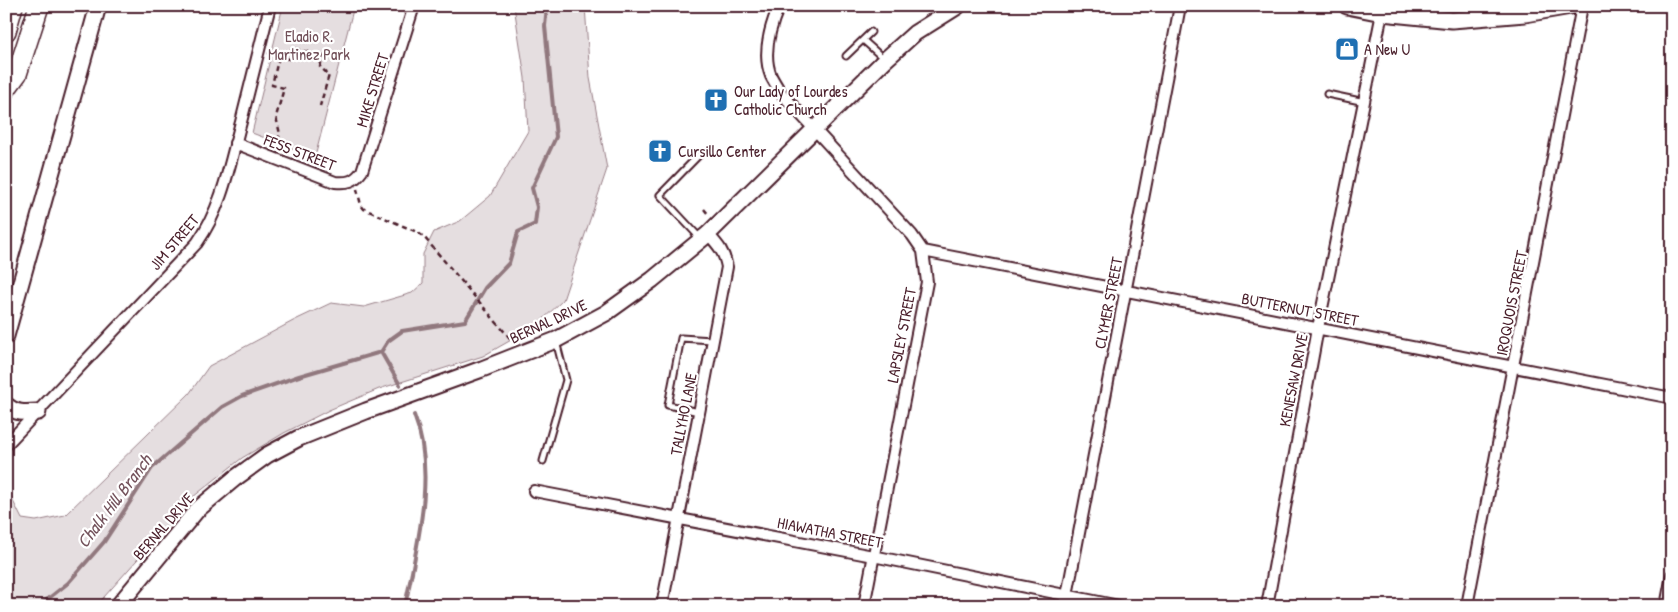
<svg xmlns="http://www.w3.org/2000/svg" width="1678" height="612" viewBox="0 0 1678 612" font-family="'Patrick Hand',sans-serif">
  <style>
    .green { fill: #e5dee0; stroke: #987e86 }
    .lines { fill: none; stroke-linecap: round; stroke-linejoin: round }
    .stream { stroke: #91787e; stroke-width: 4 }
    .lane-casing { stroke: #4a1f2b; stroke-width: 9 }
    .street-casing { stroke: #4a1f2b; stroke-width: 14 }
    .secondary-casing { stroke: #4a1f2b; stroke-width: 19 }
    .highway-casing { stroke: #4a1f2b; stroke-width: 22 }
    .path { stroke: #4a1f2b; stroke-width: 2.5; stroke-dasharray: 5 4; stroke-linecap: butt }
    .lane { stroke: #fff; stroke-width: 5 }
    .street { stroke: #fff; stroke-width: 10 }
    .secondary { stroke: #fff; stroke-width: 15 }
    .highway { stroke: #fff; stroke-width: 19 }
    .labels { text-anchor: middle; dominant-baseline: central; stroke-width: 4.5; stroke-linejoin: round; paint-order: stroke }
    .park-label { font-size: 16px; fill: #714f58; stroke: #fff }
    .poi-label { font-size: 16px; fill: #4a1f2b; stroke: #fff; text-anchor: start }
    .street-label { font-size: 16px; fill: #4a1f2b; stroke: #fff }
    .water-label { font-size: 18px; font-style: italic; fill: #74535c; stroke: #fff }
  </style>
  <rect width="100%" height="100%" fill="#fff"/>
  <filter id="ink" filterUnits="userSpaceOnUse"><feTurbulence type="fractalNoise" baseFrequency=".02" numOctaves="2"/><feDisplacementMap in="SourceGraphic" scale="10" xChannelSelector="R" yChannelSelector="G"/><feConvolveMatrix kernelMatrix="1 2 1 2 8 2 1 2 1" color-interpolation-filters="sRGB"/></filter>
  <g filter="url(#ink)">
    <path class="green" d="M283 6H354L315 157 252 133Z
      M514 6H585L590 78 607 169 563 300 536 326 483 356 379 389 329 410 284 433 242 458 193 497 96 606H6V487L22 519 36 521 65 515 189 394 209 366 295 320 331 303 364 307 412 293 423 283V254L434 232 460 221 490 196 528 131 525 78Z"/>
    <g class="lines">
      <path class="stream" d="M400 385 381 352 388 341 402 331 465 321 485 288 509 263 518 232 535 224 537 207 532 188 556 137 545 26 547 6
        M39 606 68 583 104 542 152 468 222 407 242 396 299 376 381 352
        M405 606C417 546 437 472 414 415"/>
      <g class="lane-casing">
        <path id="lane" d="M1416 16 1417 6
          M863 40 883 58
          M846 56 871 32
          M1327 94 1365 102
          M700 154 660 195 701 239
          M699 412 668 405 681 338 712 340
          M543 461 566 380 556 341"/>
      </g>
      <g class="street-casing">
        <path id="street" d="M779 6C770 27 762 54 771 76 774 82 778 88 781 93L912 235 923 251 927 282 864 606
          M235 143 335 182C348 183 354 182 362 171L414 6
          M923 251 1672 398
          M6 445 197 243C222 208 230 163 241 122 251 83 260 45 270 6
          M534 491 873 556 1119 606
          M662 606 727 267C724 251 718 245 708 234
          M1065 606 1180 6
          M1267 606 1318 328 1382 13
          M1467 606 1582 6
          M1666 606 1672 575"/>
      </g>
      <g class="secondary-casing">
        <path id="secondary" d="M1347 6 1382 13 1452 20 1525 14 1571 6
          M6 336 98 6
          M6 405C16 414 25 413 38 412
          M118 606 197 510 234 479 267 455 299 438 366 411 482 369 556 340 606 313 652 280 708 234 885 60 915 33 958 6"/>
      </g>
      <g class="highway-casing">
        <path id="highway" d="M6 31 13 6
          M6 89 17 74 39 6"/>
      </g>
      <path class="path" d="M268 53 289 59 292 48 323 56 320 67 329 75 320 106
        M272 145H276L280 134 276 117 284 88 272 85 279 56
        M357 189 361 205 364 209 417 232 424 237 514 343
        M704 209 708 214"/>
      <use href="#lane" class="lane"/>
      <use href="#street" class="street"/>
      <use href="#secondary" class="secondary"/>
      <use href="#highway" class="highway"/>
    </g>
  </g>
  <defs>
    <g id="shop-square" transform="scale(1.25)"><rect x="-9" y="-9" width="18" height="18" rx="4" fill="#1f6fb2" stroke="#fff"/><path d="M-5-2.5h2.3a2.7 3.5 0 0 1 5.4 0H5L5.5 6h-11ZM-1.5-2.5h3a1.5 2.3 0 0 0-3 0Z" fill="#fff"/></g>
    <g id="church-square" transform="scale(1.25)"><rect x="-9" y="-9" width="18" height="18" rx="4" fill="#1f6fb2" stroke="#fff"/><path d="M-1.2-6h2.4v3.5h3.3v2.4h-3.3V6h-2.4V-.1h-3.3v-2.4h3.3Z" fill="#fff"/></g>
  </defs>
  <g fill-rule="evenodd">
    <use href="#shop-square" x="1347" y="49"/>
    <use href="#church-square" x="716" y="100"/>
    <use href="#church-square" x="660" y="151"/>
  </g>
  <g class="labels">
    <g class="park-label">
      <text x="309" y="36">Eladio R.<tspan x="309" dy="18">Martinez Park</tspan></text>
    </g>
    <g class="poi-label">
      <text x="1364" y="49">A New U</text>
      <text x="734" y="91">Our Lady of Lourdes<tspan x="734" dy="18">Catholic Church</tspan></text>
      <text x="678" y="151">Cursillo Center</text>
    </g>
    <g class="street-label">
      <text transform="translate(372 90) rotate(-73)">MIKE STREET</text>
      <text transform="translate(300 152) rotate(21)">FESS STREET</text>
      <text transform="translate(174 242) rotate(-50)">JIM STREET</text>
      <text transform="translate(1108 303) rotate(-79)">CLYMER STREET</text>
      <text transform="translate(1511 303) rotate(-79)">IROQUOIS STREET</text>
      <text transform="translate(1300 309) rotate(11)">BUTTERNUT STREET</text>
      <text transform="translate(548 321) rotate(-25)">BERNAL DRIVE</text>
      <text transform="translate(901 335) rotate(-79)">LAPSLEY STREET</text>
      <text transform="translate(1293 380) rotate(-79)">KENESAW DRIVE</text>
      <text transform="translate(683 414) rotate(-79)">TALLYHO LANE</text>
      <text transform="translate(163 526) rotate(-49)">BERNAL DRIVE</text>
      <text transform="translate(830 532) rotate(11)">HIAWATHA STREET</text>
    </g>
    <g class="water-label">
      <text transform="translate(114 501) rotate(-53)">Chalk Hill Branch</text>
    </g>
  </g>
  <rect width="1678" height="612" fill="none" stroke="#fff" stroke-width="25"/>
  <rect x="12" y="12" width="1653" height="587" fill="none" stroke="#4a1f2b" stroke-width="2" filter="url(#ink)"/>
</svg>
